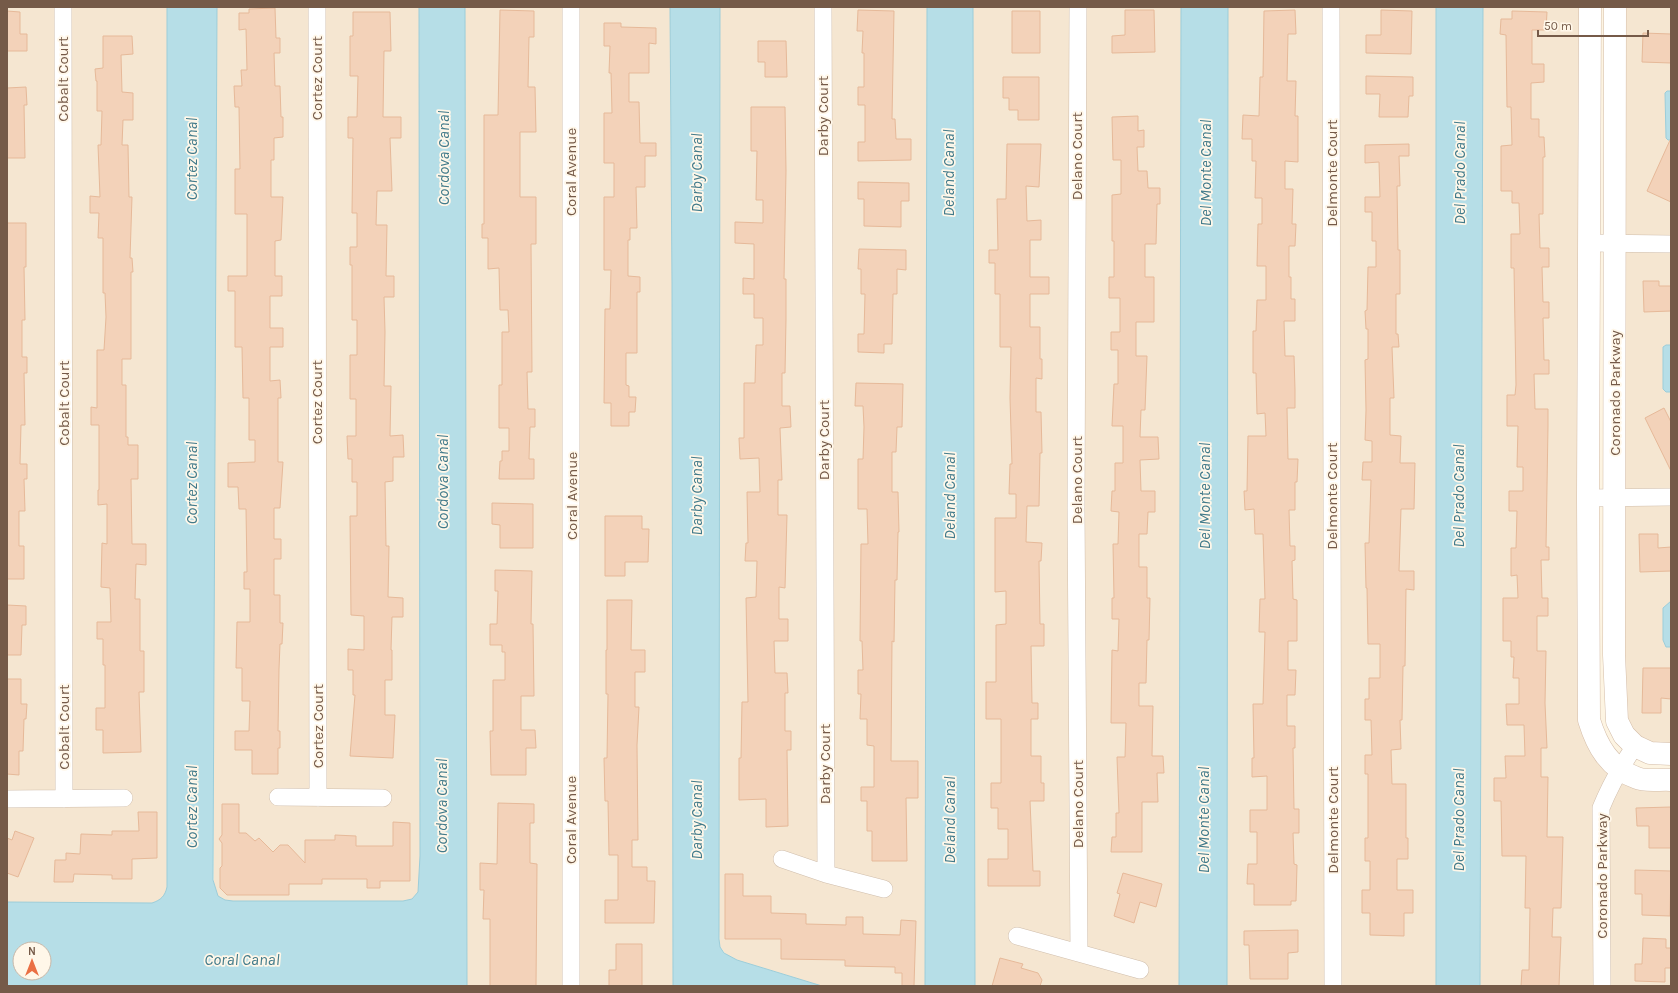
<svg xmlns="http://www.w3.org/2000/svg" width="1678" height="993" viewBox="0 0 1678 993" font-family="Karla,sans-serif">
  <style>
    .residential { fill: #f5e6d1 }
    .water { fill: #b6dee7; stroke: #9ccdd9; fill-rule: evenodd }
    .building { fill: #f3d2b9; stroke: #e6b999 }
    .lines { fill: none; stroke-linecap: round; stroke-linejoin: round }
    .street-casing { stroke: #d0beac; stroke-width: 18 }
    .secondary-casing { stroke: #d4bda9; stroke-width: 23 }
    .street { stroke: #fff; stroke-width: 17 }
    .secondary { stroke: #fff; stroke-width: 22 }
    .labels { text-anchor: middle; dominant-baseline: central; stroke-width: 3.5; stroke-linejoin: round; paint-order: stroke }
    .street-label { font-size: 15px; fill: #755a48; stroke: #fff7e9 }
    .water-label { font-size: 16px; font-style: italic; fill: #417a8a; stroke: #fff7e9 }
  </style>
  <rect width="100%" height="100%" fill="#fdf4e2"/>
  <path class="residential" d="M7 7H167V887L166 893 163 897 159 900 152 903 7 902Z
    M217 7H419L420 856 418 892 412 899 403 901H233L225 900 218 896 214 886V383Z
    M465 7H670L672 284 673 986H467Z
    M720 7H927L925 986H822L737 960 728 956 720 947 718 913 720 718Z
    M973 7H1181L1179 986H975Z
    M1228 7H1436V986H1227Z
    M1483 7H1583L1589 743 1671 788V986H1480Z
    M1623 7H1671V91H1667L1665 93 1666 138 1671 140V345H1666L1663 347V389L1666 392H1671V601L1663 608V640L1666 647H1671V745H1652L1639 739 1625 718Z"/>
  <path class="water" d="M167 7H217L213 880 218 896 225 900 233 901H403L412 899 418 892 420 856 419 7H465L467 986H7V902L152 903C161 900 165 896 167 887ZM20 949H44V973H20Z
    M670 7H720L719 939 720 947 724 953 737 960 822 986H673L672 284Z
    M927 7H973L975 986H925Z
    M1181 7H1228L1227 986H1179Z
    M1436 7H1483L1480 986H1436Z
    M1667 91H1671V140H1668L1666 138 1665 93Z
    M1666 345H1671V392H1666L1663 389V347Z
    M1671 601V647H1666L1663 640V608Z"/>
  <path class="building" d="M275 8 276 38H280V53H274L275 86H280L281 117H283V137L274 138V160H271V197H283L281 240 275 241V276H282V296H270V328H283V347H270V381L280 380 281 398H278V462H283L280 508H274V539H281V559H274V595H280V623H283L282 644H280L279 669 278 731H280V748H278V774H252V750H235V731H249L250 701H242V668H236L237 622H250V589H244V572H247L246 509H239L238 487H228V463L255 462V440H249V398H243L242 347H235V291H228V276H247V214H235V169H240L239 107H235L234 86H242L241 70H247L246 29 239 30V13H249V9Z
    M500 10 534 11V37H529L528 87H535L536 132H520V197H536V244H531L532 372H527L528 409H535V427H530L529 459H534V479H499L500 461H502V451H509V428H499V385H502V332H509L508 310H500L499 268 488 269V238H482V224H484V115H498Z
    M858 10 894 11 892 119H895L896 139H911V160L858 161V142H865V105H858V87H864V53H862L863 31H857Z
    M1125 10H1154L1155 52 1112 53V36L1125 35Z
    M1295 10 1296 34H1288L1287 81H1296L1295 116H1298V162L1285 161V189H1293L1292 224H1296L1295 246H1289V277H1291V299H1295V321H1284L1285 356H1294L1295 390V408H1287L1288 459H1298L1297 482H1295V510H1289L1290 546H1295V560L1292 561 1293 599 1297 600V641H1288V670H1296L1295 695H1287V726H1295V748H1293L1294 809H1299V833H1293L1294 864 1297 865 1296 901H1291V905H1254V884H1247L1248 864H1257V832H1250V810H1267V776L1252 777V758H1254L1253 704H1263L1265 632H1259L1260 599H1265L1263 534H1255L1254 509 1245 510 1244 491H1247L1248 436H1266L1265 413 1257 414 1256 373H1253V331H1256L1257 300H1266V266H1257L1258 224H1262V198H1255L1256 161H1252V139H1242L1243 115 1259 116 1260 77H1263L1264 11Z
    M1381 10 1412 11 1411 54 1366 53V35H1381Z
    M7 11 20 12V34H27V51H7Z
    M1012 11H1040V53H1012Z
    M1512 11 1547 12 1546 30H1532V64H1544V82L1531 83V119H1539V137H1544L1545 157H1543V214H1539L1540 248H1549V267H1542L1543 302H1549V318H1543L1544 360H1549V374H1534L1535 409H1548V426L1546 547H1549V560H1541L1542 598H1548V616H1537V651H1546L1545 703 1547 748H1541V777H1548L1547 837H1563L1561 908H1553L1552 937H1561L1559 986H1521L1522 970H1529L1530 908H1525L1526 856H1502L1501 801H1494V778H1506L1505 756H1525L1524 725H1507L1506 704H1519V678H1513L1514 657H1511V641H1503V598H1518L1517 575 1511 576V548H1516L1517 511H1509V491H1523V467H1517L1518 426H1507V395H1515L1516 385 1514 268H1511V234H1520L1519 203H1512V191H1501V146L1512 145 1511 107H1507L1506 35 1500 34 1501 19H1512Z
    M353 12H390L391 51H384L383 117H401V138H390L392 191H377L376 225H387L386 276H394V297H384L385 332 384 386H391L390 436 403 435 404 457H393V481L385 482 386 546H389L388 597 403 598V617H392L391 650H392V680H385V715H395L393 758 350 756 355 695H353V670H348V649L364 650V616L351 615 350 516H357V482H352V459H348L347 436H356V399H350V355H357V320H352V265H350V247H357V213H352L353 138H348V117H357L358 76H350V36H353Z
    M604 23H621V27L656 28V44L649 43V73H629V102H639L640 143H656V156H645V187H636L637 228H630V240H628V276L640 277V292H637V353H626V385L629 386V397H636L635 412H629V426H611V403H604L605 309H610L611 270H604V197H614V163H604V113H612L611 73H609L610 46H604Z
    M1643 33 1671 34V63L1642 62Z
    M103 36H132L133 54 121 55 122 92 133 93V120H123L122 145H128L129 197H132L130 258H132L133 272H131V359H122V385H126V437H128V445H138V479H131L132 544H146V565L136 564 135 599H140V651H144V692H139L141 752 103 753V730H96V708H105V665H103V639H97V622H111L110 588 101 587 102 543 107 544V504L98 505V490H99V425H91V407L97 408V350H104L106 317 105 293H103V238H98L99 213H90V196L100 197 98 145H101L102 111H97V81H96L95 69 103 68Z
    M758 41H786L787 77H765V62H758Z
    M1366 76 1413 77V96H1409L1408 117H1379L1380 94H1366Z
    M1003 77H1039V120H1018V110H1009V98H1003Z
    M26 87 27 105H24L25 158H7V88Z
    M751 107H785L786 171 784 279H786V319L785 373H782V406H790L791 427 780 428 782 480H778V515H787L785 588 779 587V619H788V641H774L775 673H787L788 693H785V731H791V750H787L788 826 766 827V799L739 800V758H741L742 702H748L746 598 756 597 757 561H745L746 543H748L747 492H760L759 458 740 459 739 438H744V383H755L756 345H763V318H754V294H743V278L754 279V244L735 243V222L763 223V200H756L757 151H751Z
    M1138 116V131L1144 130V147H1137L1138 171H1147L1148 188H1160V204H1157L1156 244H1145V277H1154V322H1136V356H1147L1145 410H1141L1140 437H1158L1159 459 1140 460 1141 491H1155V512H1148L1147 534H1139V567H1147V598H1150L1149 640H1147L1146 683H1139V706H1153L1152 756H1163L1164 773H1157L1158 802H1142V852H1111L1112 837H1116V813H1119L1117 757H1125L1126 723H1111L1112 650 1118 651 1119 619H1112V598H1114L1113 544H1118L1119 512 1111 511 1112 491H1115V463H1123V426H1112L1114 384H1118V350H1111V332H1120V298H1109V277H1114V241H1112V195L1121 194V160H1113L1112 117Z
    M1671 138V202L1647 191Z
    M1007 144H1041L1039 187 1026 186 1027 221 1041 220V240H1030V277H1049V294H1030V327H1040V359H1042V379L1036 378V412H1041L1042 453H1040L1039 506H1027L1026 542 1042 543 1041 561H1039L1040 624H1044V646H1031L1032 703H1038V719H1031V756H1041V783H1044V801H1030L1033 871H1040V886H988V859H1008V829H998V808H991V783H1001V719H986V682H996V625L1006 624V591L995 592V518H1016V494H1009L1010 464H1012L1010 398 1011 347H1000V294H995V263H989V250H998L997 199H1006Z
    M1409 144V156H1399L1400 186H1397L1398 250H1400V294H1396V334H1398L1399 347H1392L1394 398H1390V435L1401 436 1400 463H1415L1414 509H1401L1399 571H1414V590L1406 589 1405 666H1403L1402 720H1400L1401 749 1391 750 1392 784H1406V838H1408V859H1397V890H1413V913H1404V936L1370 935V913H1362V890H1370V861H1365V838H1368V774H1365V755H1372L1371 720H1365V699H1369V678H1380V644H1368L1367 588H1366L1365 543H1369L1371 480H1362L1363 462H1372V441L1365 440 1366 410 1365 360 1368 359V329H1366L1365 311 1367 310 1368 267H1376V241H1372V212H1365V197H1380L1379 162 1365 163V145Z
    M858 182 909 183V201H901V227L864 226V199H858Z
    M7 223H26V267H24L25 320H22V357H27V373H24L25 425H21L20 464H27V479H24L25 511H19V546H24V579H7Z
    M859 249 906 250V270L897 269V294H893L892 344H884V353L858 352V334H864L865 294H861V269H858Z
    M1643 281H1659V286H1671V311L1644 312Z
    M856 383 903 384 902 427H897L896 452H892V492H898L899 532H898L897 580H895L894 642 892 641 891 761H918V798H906L907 861H872V831H867V801H861V787H874V746L867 745V719H860L861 694H858V670H863L862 641H860L861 544H868L867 509H858V459H863L864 427 863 406H855Z
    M1664 408 1671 422V471L1645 418Z
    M492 503 533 504V548H500V525L492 524Z
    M605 516H642V529H649L648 562H625V576H605Z
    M1639 534H1658V548L1671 547V571L1640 572Z
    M495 570 532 571 531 624H533L534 696H521V730H535L536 748H526V775H491L490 731H493V680H505V652H502V645H490V624H497L498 591H495Z
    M607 600H632L631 650H645V672H635V707H639L637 745 638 840H632V867H647V881H655L654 923H605V900H618V855H609L608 801H605L604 758H607L608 694H606V650H607Z
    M7 605 26 606V625H22L21 655H7Z
    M1643 668H1671V699L1661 698V713H1642Z
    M7 679H21V704H27L26 719H24L23 751H19V775L7 774Z
    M498 803 534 804V823H530V863L537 864 536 986H490V919H483L484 890H480V863L497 864Z
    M222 804H239V833H246L255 841 259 838 273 852 280 845H288L305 863V840H335V835L356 836V846H393V822L410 823V881H380V888H367V879H322V884H289V895H227L220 888V868L222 866V843L219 839 222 835Z
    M1671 807V848H1649V826H1637L1636 808Z
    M138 812H157V858L132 859V879H112V875L74 874 73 882H54L55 860H66V853L80 854 81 834 112 835V831H139Z
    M15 831 34 838 18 877 7 873V838L12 840Z
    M1635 870 1671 871 1670 916 1642 915V894H1635Z
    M1123 873 1162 884 1156 907 1140 902 1134 923 1114 916 1120 894 1117 893Z
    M725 874H743V896H771V913L806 914V924L846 925V917H863V934L900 935 901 920 916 921 914 986H902V973H895V967L845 966V960L781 959V939H725Z
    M1298 930V952L1288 953V979H1250L1249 945H1244V931Z
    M1643 938 1666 939V948H1671V968H1665V982L1635 981V964H1642Z
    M616 944H642V986H609V970H616Z
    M1000 958 1023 964 1021 968 1038 973 1042 980 1040 986H992Z"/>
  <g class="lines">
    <g class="street-casing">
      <path id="street" d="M63 7 64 799
        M317 7 318 798
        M571 7V986
        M823 7 826 874
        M1078 7 1076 508 1079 953
        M1331 7 1333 986
        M1590 243 1671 244
        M1588 498 1671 497
        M278 797 383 798
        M7 799 124 798
        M782 859 826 874 884 889
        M1017 936 1140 970
        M1602 986 1601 808C1610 786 1621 766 1635 746"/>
    </g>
    <g class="secondary-casing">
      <path id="secondary" d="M1590 7 1588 498 1589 720C1597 746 1609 768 1637 778 1646 782 1661 779 1671 780
        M1615 7 1614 655 1617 721 1624 735 1635 746 1650 753 1671 754"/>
    </g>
    <use href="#street" class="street"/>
    <use href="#secondary" class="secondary"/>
  </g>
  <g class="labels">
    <g class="street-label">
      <text transform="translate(317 78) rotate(-90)">Cortez Court</text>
      <text transform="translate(63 79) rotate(-90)">Cobalt Court</text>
      <text transform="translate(823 116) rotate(-90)">Darby Court</text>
      <text transform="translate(1077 156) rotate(-90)">Delano Court</text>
      <text transform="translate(571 172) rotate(-90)">Coral Avenue</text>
      <text transform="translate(1332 173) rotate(-90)">Delmonte Court</text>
      <text transform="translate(1615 393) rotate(-90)">Coronado Parkway</text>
      <text transform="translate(317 402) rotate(-90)">Cortez Court</text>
      <text transform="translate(64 403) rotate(-90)">Cobalt Court</text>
      <text transform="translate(824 440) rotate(-90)">Darby Court</text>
      <text transform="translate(1077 480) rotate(-90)">Delano Court</text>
      <text transform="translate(572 496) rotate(-90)">Coral Avenue</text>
      <text transform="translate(1332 496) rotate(-90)">Delmonte Court</text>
      <text transform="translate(318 726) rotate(-90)">Cortez Court</text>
      <text transform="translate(64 727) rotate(-90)">Cobalt Court</text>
      <text transform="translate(825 764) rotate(-90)">Darby Court</text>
      <text transform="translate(1078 804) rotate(-90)">Delano Court</text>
      <text transform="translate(571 820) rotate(-90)">Coral Avenue</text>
      <text transform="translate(1333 820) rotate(-90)">Delmonte Court</text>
      <text transform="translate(1602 876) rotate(-90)">Coronado Parkway</text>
    </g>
    <g class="water-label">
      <text transform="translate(443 158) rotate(-90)">Cordova Canal</text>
      <text transform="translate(191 159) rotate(-90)">Cortez Canal</text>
      <text transform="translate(696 173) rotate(-90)">Darby Canal</text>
      <text transform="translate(948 173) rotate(-90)">Deland Canal</text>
      <text transform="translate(1205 173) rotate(-90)">Del Monte Canal</text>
      <text transform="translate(1459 173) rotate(-90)">Del Prado Canal</text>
      <text transform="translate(442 482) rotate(-90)">Cordova Canal</text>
      <text transform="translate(191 483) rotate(-90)">Cortez Canal</text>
      <text transform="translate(696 496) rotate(-90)">Darby Canal</text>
      <text transform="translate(949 496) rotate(-90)">Deland Canal</text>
      <text transform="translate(1204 496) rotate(-90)">Del Monte Canal</text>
      <text transform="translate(1458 496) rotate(-90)">Del Prado Canal</text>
      <text transform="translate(441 806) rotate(-90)">Cordova Canal</text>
      <text transform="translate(191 807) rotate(-90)">Cortez Canal</text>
      <text transform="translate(696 820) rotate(-90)">Darby Canal</text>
      <text transform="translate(949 820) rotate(-90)">Deland Canal</text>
      <text transform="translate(1203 820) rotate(-90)">Del Monte Canal</text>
      <text transform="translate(1458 820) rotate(-90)">Del Prado Canal</text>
      <text x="242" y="959">Coral Canal</text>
    </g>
  </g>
  <rect width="1678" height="993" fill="none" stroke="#755a48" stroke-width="16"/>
  <g transform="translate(32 961)"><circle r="19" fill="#fff7e9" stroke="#c8b8a9"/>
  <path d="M0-3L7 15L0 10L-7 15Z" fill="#ea6f44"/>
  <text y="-6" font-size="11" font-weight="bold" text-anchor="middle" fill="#755a48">N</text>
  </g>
  <path d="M1538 30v6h110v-6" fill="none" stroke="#755a48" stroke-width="2"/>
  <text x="1544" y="30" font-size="12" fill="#755a48" stroke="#fff7e9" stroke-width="3" paint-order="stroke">50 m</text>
</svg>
